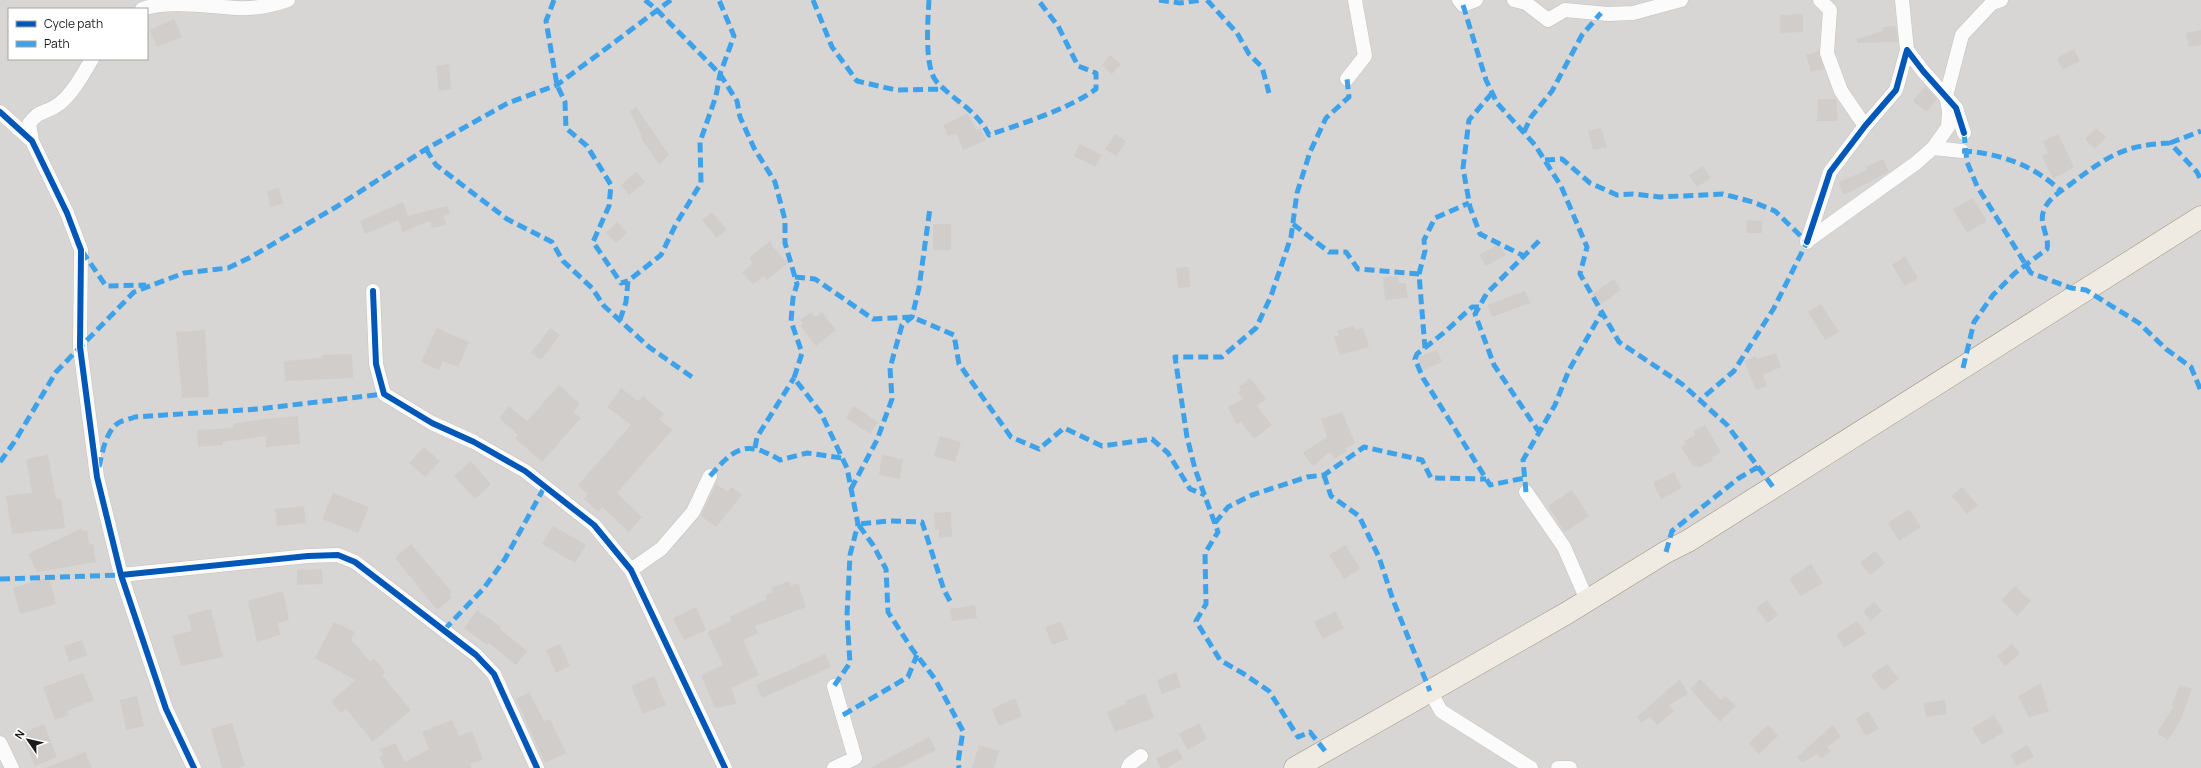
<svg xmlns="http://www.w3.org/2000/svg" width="2201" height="768" viewBox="0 0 2201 768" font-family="Manrope,sans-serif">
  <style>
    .residential { fill: #d8d6d4; fill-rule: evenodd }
    .building { fill: #d0cdca }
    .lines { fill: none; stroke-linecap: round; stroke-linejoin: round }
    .street-casing { stroke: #c2c1bf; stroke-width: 15 }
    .primary-casing { stroke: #9e9481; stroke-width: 23 }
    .street { stroke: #fcfbfb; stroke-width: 14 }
    .primary { stroke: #efeae2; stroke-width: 22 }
    .quiet { stroke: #3da2ea; stroke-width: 5; stroke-dasharray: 10 5; stroke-linecap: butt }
    .cycleway-casing { stroke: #fff; stroke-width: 8 }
    .cycleway { stroke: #0057b8; stroke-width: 6 }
  </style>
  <rect width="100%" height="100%" fill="#e9e7e3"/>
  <path class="residential" d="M0 0H2201V768H0ZM9 9H147V59H9Z"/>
  <path class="building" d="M1803 14V32L1780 33V15Z
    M174 19 182 37 157 47 150 30Z
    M1896 26 1898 42 1857 43V39L1883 31 1882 27Z
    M2201 30V45L2189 47 2186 33Z
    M2074 49 2080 61 2063 70 2057 58Z
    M1819 51 1824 69 1811 72 1806 55Z
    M1110 55 1121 64 1112 74 1102 65Z
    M449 64 451 89 439 91 436 66Z
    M1925 86 1937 99 1926 112 1913 101Z
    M1818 99H1836L1838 121H1817Z
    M636 107 669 155 659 164 641 138 642 137 630 111Z
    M968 113 976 130 980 128 986 140 963 150 956 133 948 136 943 125Z
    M1601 128 1607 147 1593 150 1588 131Z
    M2096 128 2106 137 2095 149 2085 139Z
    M1115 134 1126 141 1116 156 1105 149Z
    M2058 134 2074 167 2053 179 2042 156 2048 153 2043 141Z
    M1080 144 1102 155 1095 167 1074 156Z
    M1883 159 1889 172 1843 195 1839 182 1867 170 1866 167Z
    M1703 166 1711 178 1697 187 1689 175Z
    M636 172 645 182 629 195 621 185Z
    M279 188 283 204 270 207 267 191Z
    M1973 198 1987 221 1967 233 1953 209Z
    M403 202 408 216 447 206 450 214 444 216 446 225 432 228 430 221 403 232 398 220 365 234 360 221Z
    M712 212 727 230 717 238 702 220Z
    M1747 220 1762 221V233H1746Z
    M617 222 627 233 616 243 606 233Z
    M933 224H951V250H933Z
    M770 241 774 248 788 263 767 280 764 276 753 284 742 272 753 263 749 258Z
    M1499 244 1506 255 1486 266 1479 255Z
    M1905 256 1918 278 1905 286 1892 265Z
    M1189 267 1190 287 1178 288 1176 268Z
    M1398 276 1399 283H1406L1408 298 1385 300 1383 277Z
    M1614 279 1621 290 1600 305 1592 294Z
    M1525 291 1530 303 1492 317 1488 305Z
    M1821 304 1839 332 1825 340 1808 312Z
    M811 312 815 317 822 312 836 330 816 346 800 326 803 323 800 320Z
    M1354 326 1355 330 1363 328 1369 347 1340 355 1334 337 1339 335 1337 331Z
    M437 328 469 342 458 367 443 361 439 370 421 362Z
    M550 328 560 335 541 360 531 353Z
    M205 330 209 397 182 398 176 332Z
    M1437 350 1442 362 1423 370 1418 357Z
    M1776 353 1781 367 1763 375 1767 386 1756 390 1744 361 1756 356 1757 359Z
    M352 354 353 378 285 381 284 361 322 358V355Z
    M1250 378 1266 399 1257 406 1272 425 1254 439 1241 422 1236 424 1228 407 1243 399 1238 392 1241 390 1239 387Z
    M559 385 580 404 573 412 581 418 542 462 515 438 518 435 499 418 509 406 527 421Z
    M621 388 638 401 643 396 664 414 659 419 672 430 617 493 642 517 629 532 602 507 598 512 584 499 588 494 578 485 631 425 607 407Z
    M854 406 878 422 870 434 846 418Z
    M1342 412 1355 443 1345 448 1347 451 1334 459 1330 452 1313 466 1303 453 1327 437 1321 419Z
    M298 416 300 444 266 447V436L223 442V445L198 447 197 430 233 428V424L264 419Z
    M1705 425 1721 452 1711 458 1713 460 1699 468 1698 466 1694 468 1681 447 1686 444 1684 441 1695 435 1693 431Z
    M940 436 961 442 955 462 934 456Z
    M424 447 440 461 425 477 409 463Z
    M48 455 56 499 61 498 65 528 12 534 6 496 32 493 26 459Z
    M882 455 903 459 900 479 879 475Z
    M471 461 491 484 475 499 454 476Z
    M1674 472 1682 488 1661 499 1653 483Z
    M716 484 728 492 731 487 742 495 716 527 701 516Z
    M1962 487 1978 505 1967 514 1952 496Z
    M1572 490 1589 516 1565 532 1548 506Z
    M333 493 369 507 358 533 322 519Z
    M304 506 306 523 277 526 275 509Z
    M1909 509 1921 527 1899 541 1888 523Z
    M951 512 952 537 939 538V529L935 530 934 513Z
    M553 526 586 545 575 563 542 544Z
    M82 528V531L87 530 89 545 93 544 96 562 37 572 28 554Z
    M411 544 452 592 449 594 452 598 437 610 395 558Z
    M1346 545 1360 569 1344 579 1329 555Z
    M1875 551 1885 563 1870 575 1860 563Z
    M1811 564 1823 583 1801 596 1789 579Z
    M322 569 323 584 297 585V570Z
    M49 577 56 604 20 614 13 588Z
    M789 581 791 586 798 583 806 607 755 626 758 633 743 640 759 675 732 688 736 704 715 708 701 675 723 665 707 632 731 621 730 617 767 599 765 595 773 592 771 588Z
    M2015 586 2031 601 2017 616 2002 600Z
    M283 591 289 620 278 623 280 635 257 642 248 601Z
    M1767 600 1778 615 1767 623 1756 608Z
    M1874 601 1882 611 1871 621 1863 612Z
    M975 605 977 618 952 621 950 609Z
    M696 607 706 630 684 640 673 618Z
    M211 609 223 657 181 666 172 636 192 631 188 615Z
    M477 610 501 627 500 629 527 651 516 665 489 643 487 645 464 628Z
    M1335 611 1344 628 1323 639 1314 622Z
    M1061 621 1068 639 1052 645 1045 627Z
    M1857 621 1866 633 1844 648 1836 635Z
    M334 622 355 632 351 639 370 662 374 658 385 672 382 675 411 710 373 742 346 709 341 713 331 702 355 680 315 658Z
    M82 640 87 655 69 662 64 646Z
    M560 644 570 666 556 673 546 650Z
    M2012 644 2020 654 2005 666 1997 656Z
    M825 654 831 667 762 698 756 685Z
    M1887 664 1899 679 1883 691 1871 675Z
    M1176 672 1181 687 1162 694 1157 680Z
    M83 673 94 700 67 711 69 715 55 720 43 687Z
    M654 676 666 705 643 714 631 686Z
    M1680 679 1688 694 1669 705 1674 711 1657 725 1650 717 1641 723 1637 717Z
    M1700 679 1721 700 1725 696 1736 706 1720 722 1690 689Z
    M2041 683 2049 712 2029 717 2018 696Z
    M2180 685 2192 689 2180 721 2168 740 2157 733 2174 706 2172 705Z
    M529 692 544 721 550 719 566 753 545 763 516 699Z
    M1145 693 1154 718 1115 732 1107 712 1126 704 1125 701Z
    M137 696 144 726 126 730 120 700Z
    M1015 698 1022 716 999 726 992 709Z
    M1945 700 1947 714 1926 717 1924 703Z
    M1868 711 1879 728 1866 736 1856 719Z
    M1994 715 2004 732 1982 745 1972 728Z
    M452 720 459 736 472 731 483 759 470 764 472 768H385L379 757 383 754 379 750 395 743 405 762 429 749 422 732Z
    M232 723 245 766 237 768H222L211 729Z
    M1199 723 1207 739 1188 750 1179 734Z
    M44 724 57 757 35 766 21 734Z
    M1768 725 1778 736 1759 754 1749 743Z
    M1833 725 1841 737 1827 747 1831 751 1821 759 1817 754 1802 763 1797 757Z
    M929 737 936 750 900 768H870Z
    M979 745 999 751 994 768H972Z
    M2027 745 2034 756 2017 766 2010 755Z
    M1177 748 1183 758 1167 768H1161L1156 759Z
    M85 752 92 768H46Z"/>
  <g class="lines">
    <g class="street-casing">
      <path id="street" d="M1459 0 1463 5 1476 0
        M1514 0 1526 3 1548 20 1565 10 1608 14 1633 13 1681 0
        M1820 0 1830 10 1827 53 1841 91 1865 126
        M1902 0 1907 50
        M142 9C168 0 206 6 236 8 252 9 273 5 288 0
        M1347 79 1365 56 1355 0
        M0 112 32 141 67 213 81 250 80 347 97 477 121 575 166 709 194 768
        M32 141 29 124C39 109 46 114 59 104 73 93 83 74 92 59
        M1933 148 1948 127 1949 111 1946 96 1962 35 1992 3 2001 0
        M1807 241 1916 163 1933 148 1962 151
        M1807 242 1830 172 1865 126 1896 90 1907 50 1923 71 1956 108 1964 133
        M373 291 376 364 384 394 432 423 474 442 525 471 594 525 631 570 725 768
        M1526 492 1564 547 1587 600
        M631 570 661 549 693 512 710 476
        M121 575 308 556 338 555 355 562 476 655 494 674 537 768
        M1430 691 1441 711 1531 768
        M0 743 12 768
        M834 768 855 758 834 686
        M1128 768 1130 764 1141 756
        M1558 768H1570"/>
    </g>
    <g class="primary-casing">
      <path id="primary" d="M1295 768 1567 613 1666 552 1688 541 2201 217"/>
    </g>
    <use href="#street" class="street"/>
    <use href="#primary" class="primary"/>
    <path class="quiet" d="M554 0 546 21 557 85 565 102 566 128 587 146 611 185 609 206 593 242 621 283 628 281
      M645 0 657 10 720 74 737 101 740 117 754 148 775 182 785 220V243L797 284 793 298 791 321 802 353 794 378 821 413 847 468 858 524 850 555 847 616 850 663 834 686
      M813 0 832 47 857 81 896 90 946 89
      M929 0C928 19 924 66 936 81 955 102 975 108 989 135 1023 123 1067 110 1096 89V73L1078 66 1058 26 1038 0
      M1159 0 1180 3 1203 0
      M1207 0 1237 33 1249 54 1262 67 1269 93
      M1463 5 1486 80 1497 103 1535 145 1561 186 1587 247 1580 274 1619 342 1682 384 1727 425 1773 487
      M1492 93 1469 120 1463 168 1470 207 1480 234 1524 256
      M1524 132 1531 117 1552 91 1582 35 1601 13
      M1964 133 1967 162 1977 186 2031 273 2071 288 2086 290 2139 323 2166 349 2191 367 2201 391
      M2170 143 2201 131
      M426 149 436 165 507 219 552 242 563 261 592 288 604 306 649 347 692 377
      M1962 151C2000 153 2033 165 2061 191
      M1545 160 1562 159 1590 183 1617 195 1633 194 1660 197 1723 194 1753 202 1775 211 1807 242 1774 308 1734 371 1700 400
      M1293 224 1329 252H1346L1358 269 1419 274 1425 348
      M1539 241 1487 293 1475 314 1494 365 1539 432
      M82 251 106 286 146 285
      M1419 274 1425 251 1424 240 1435 218 1469 203
      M795 277 815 279 873 319 912 317 954 335 959 364 1011 437 1039 449 1064 428 1102 446 1152 439 1168 453 1190 489 1205 495
      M1479 307H1472L1446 331 1417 354 1415 359 1423 378 1490 485 1525 478
      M620 320 626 302 628 281 661 255 676 224 701 183 700 142 716 96 720 74 734 36 719 0
      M1963 368 1974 322 1993 295 2015 273 2047 249C2050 237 2038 223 2044 210 2049 197 2062 191 2072 183 2108 156 2124 145 2170 143L2197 172 2201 180
      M755 448 757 437 794 378
      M0 462 15 441 56 372 134 292 184 273 228 268 249 258 336 207 426 149 508 103 557 85 671 0
      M99 467C102 454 106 429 120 422 124 420 130 419 135 417L258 409 384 394
      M1324 475 1331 496 1359 516 1379 557 1393 600 1430 691
      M710 476C735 448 745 439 780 460L807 453 842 458
      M851 489 877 440 892 399 890 368 902 325 912 317 919 288 930 208
      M1526 492 1523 460 1555 405 1569 370 1602 312
      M1215 523 1228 507 1252 495 1307 477 1324 475 1364 447 1422 460 1431 478 1486 479
      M1666 552 1672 531 1739 478 1758 467
      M0 579 121 575
      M950 601 944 590 922 522 889 521 858 524 873 545 886 569 888 612 912 649 935 679 963 731 958 762 959 768
      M444 630 484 588 505 559 545 486
      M843 715 908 677 917 655
      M1325 751 1310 732 1298 737 1269 691 1244 674 1220 660 1196 621 1206 604 1205 553 1218 532 1195 469 1187 437 1175 357H1222L1256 328 1271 296 1291 237 1297 193 1310 152 1326 118 1349 97 1347 79"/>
    <g class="cycleway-casing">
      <path id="cycleway" d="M0 112 32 141 67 213 81 250 80 347 97 477 121 575 166 709 194 768
        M1807 242 1830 172 1865 126 1896 90 1907 50 1923 71 1956 108 1964 133
        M373 291 376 364 384 394 432 423 474 442 525 471 594 525 631 570 725 768
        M121 575 308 556 338 555 355 562 476 655 494 674 537 768"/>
    </g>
    <use href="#cycleway" class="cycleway"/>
  </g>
  <rect x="8" y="8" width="140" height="52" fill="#ffffff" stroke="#a4a4a4"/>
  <rect x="16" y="21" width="20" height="6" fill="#0057b8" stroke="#a4a4a4"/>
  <text x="44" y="28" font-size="12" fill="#1b1b1b">Cycle path</text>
  <rect x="16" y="41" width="20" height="6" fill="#3da2ea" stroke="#a4a4a4"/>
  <text x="44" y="48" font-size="12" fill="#1b1b1b">Path</text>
  <g transform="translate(28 740) rotate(304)" stroke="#ffffff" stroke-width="3" paint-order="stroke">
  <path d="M0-3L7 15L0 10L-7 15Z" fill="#1b1b1b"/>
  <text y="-6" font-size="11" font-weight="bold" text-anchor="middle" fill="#1b1b1b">N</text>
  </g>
</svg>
